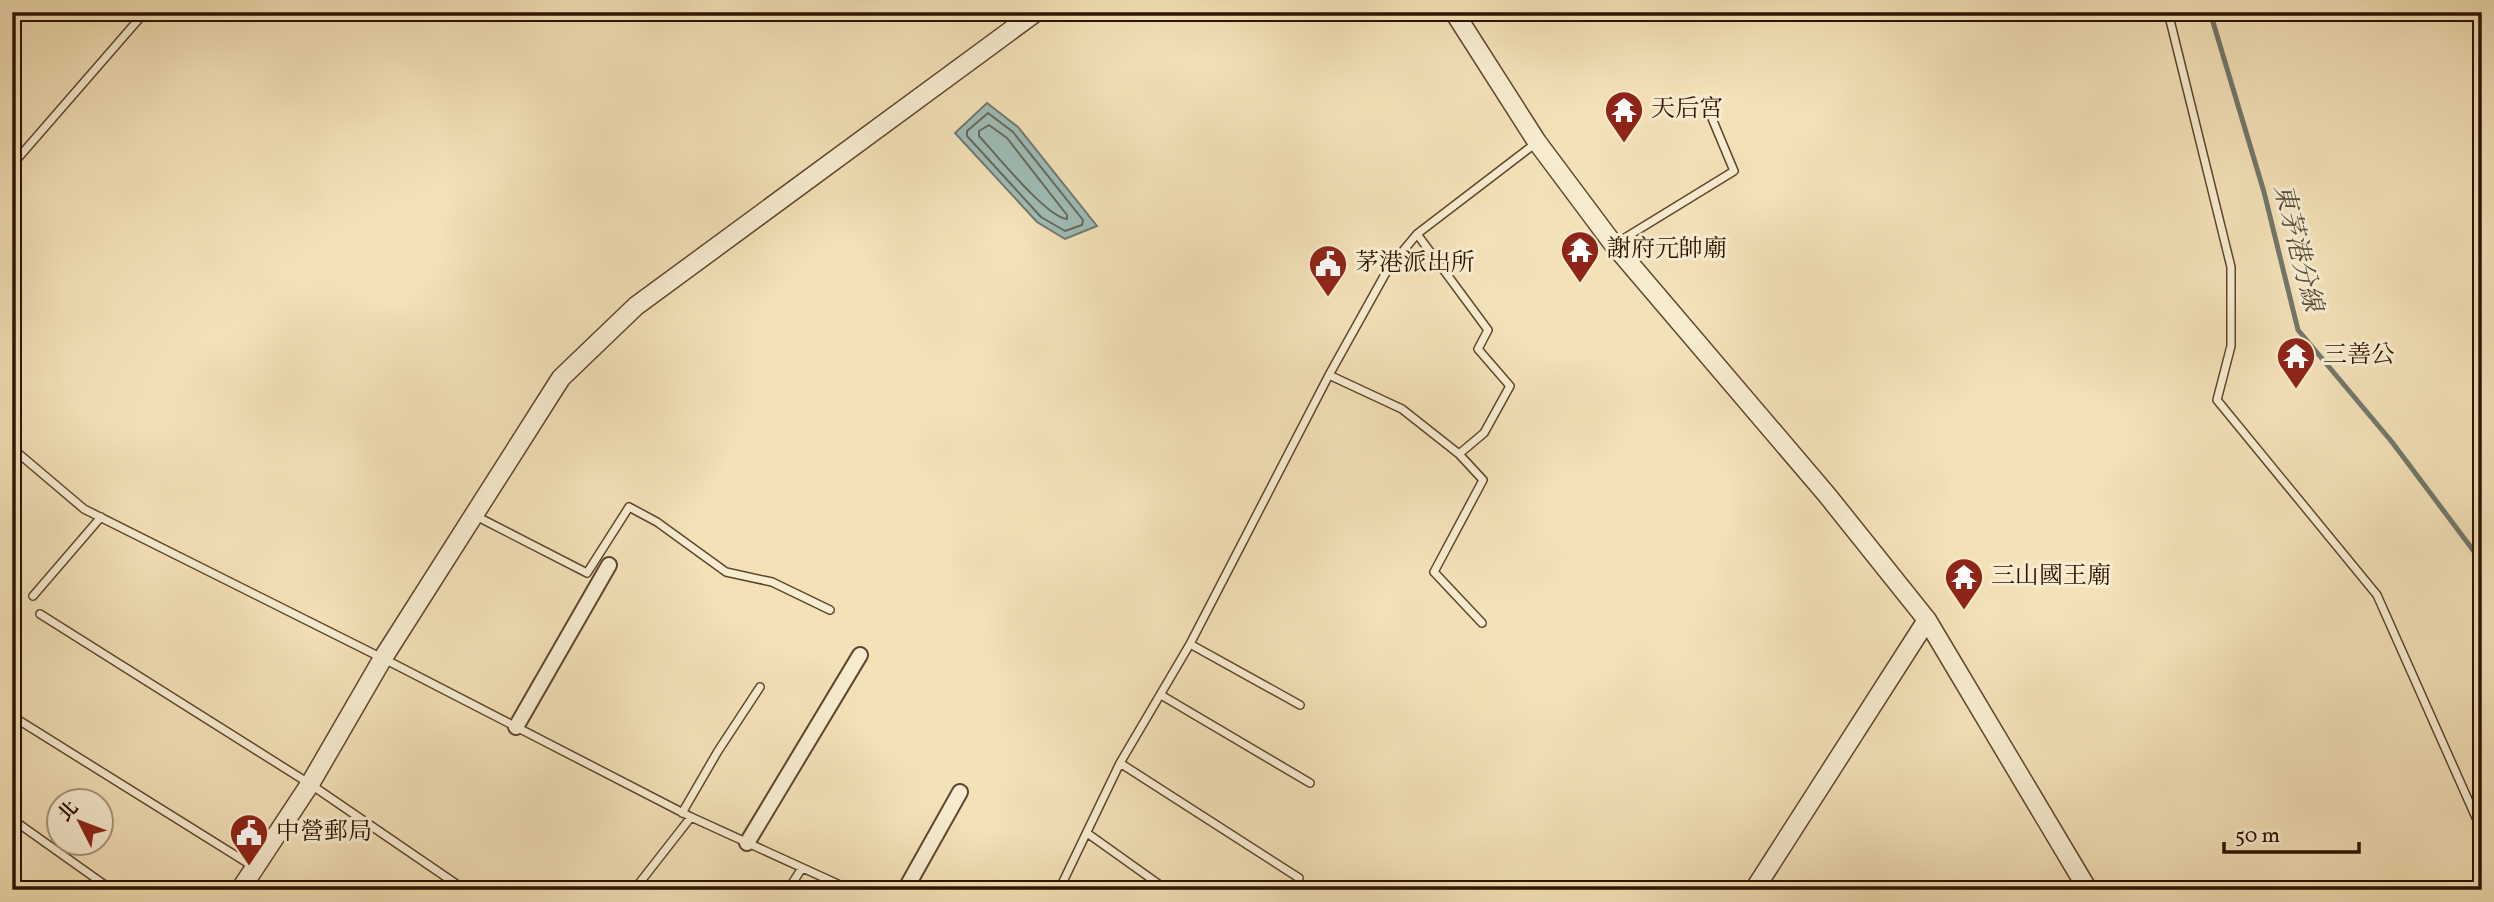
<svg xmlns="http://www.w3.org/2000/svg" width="2494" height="902" viewBox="0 0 2494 902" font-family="Vollkorn,'Noto Serif TC',serif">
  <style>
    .water { fill: #9ebcb6; stroke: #71786d; stroke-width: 2 }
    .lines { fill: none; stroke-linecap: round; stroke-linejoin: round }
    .shore { stroke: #66685b; stroke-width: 2 }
    .stream { stroke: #71786d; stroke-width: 5 }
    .service-casing { stroke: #5f462e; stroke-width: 10 }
    .minor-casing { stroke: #5f462e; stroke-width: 18 }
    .tertiary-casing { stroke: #5f462e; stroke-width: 21 }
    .service { stroke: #f7ecd0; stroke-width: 7 }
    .minor { stroke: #f7ecd0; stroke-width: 14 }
    .tertiary { stroke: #f7ecd0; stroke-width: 18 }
    .labels { text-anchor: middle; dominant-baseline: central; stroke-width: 6; stroke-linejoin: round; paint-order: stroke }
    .poi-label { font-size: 24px; fill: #2e1300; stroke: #f7ecd0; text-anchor: start }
    .water-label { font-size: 26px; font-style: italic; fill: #554e40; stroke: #f7ecd0 }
  </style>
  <rect width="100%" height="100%" fill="#f3e1b7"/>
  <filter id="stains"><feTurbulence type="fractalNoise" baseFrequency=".00286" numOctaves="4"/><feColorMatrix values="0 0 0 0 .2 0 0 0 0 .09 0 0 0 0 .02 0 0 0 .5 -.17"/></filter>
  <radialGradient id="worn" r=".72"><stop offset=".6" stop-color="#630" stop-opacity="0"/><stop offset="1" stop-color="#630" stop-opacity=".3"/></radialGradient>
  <path class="water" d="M987 103 1018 127 1097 226 1065 239 1037 222 955 133Z"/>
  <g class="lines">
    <path class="shore" d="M988 113 1013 132 1083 220 1082 225 1065 231 1041 217 967 136V131Z
      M989 125 1007 138 1067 215V219C1047 218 995 153 979 136V131Z"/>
    <path class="stream" d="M2210 12 2264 192 2298 330 2392 442 2482 562"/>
    <g class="service-casing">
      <path id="service" d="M2168 12 2231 267V346L2217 400 2377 595 2482 831
        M1461 24 1478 12
        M12 165 145 12
        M1417 234 1488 330 1478 349 1510 386 1484 433 1459 454
        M1615 244 1734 171 1711 116
        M1329 375 1402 409 1459 454 1483 480 1434 572 1482 623
        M12 448 84 509 398 666 691 817 851 890
        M474 515 587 573 629 507 657 522 726 572 772 582 830 610
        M33 596 101 517
        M40 614 310 784 465 890
        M1190 644 1300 705
        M1161 695 1310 783
        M12 716 254 867
        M1120 763 1299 878
        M682 813 718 751 760 687
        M12 819 112 890
        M1087 833 1167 890
        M634 890 691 817
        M788 890 802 868
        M1059 890 1120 763 1190 644 1329 375 1388 269 1417 234 1536 143"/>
    </g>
    <g class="minor-casing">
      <path id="minor" d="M516 727 609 565
        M747 843 860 655
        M905 890 960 792"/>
    </g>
    <g class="tertiary-casing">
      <path id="tertiary" d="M1454 12 1537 142 1614 245 1827 495 1927 620 2088 890
        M240 890 310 784 383 658 561 378 636 306 1036 12
        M1754 890 1927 620"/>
    </g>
    <use href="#service" class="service"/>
    <use href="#minor" class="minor"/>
    <use href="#tertiary" class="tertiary"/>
  </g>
  <defs>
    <g id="temple-pin" transform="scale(2.0125)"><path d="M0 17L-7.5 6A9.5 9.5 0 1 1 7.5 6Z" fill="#8f2418" stroke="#f7ecd0"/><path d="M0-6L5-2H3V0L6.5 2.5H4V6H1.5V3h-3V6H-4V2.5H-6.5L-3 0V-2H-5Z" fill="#fff"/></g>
    <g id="civic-pin" transform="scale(2.0125)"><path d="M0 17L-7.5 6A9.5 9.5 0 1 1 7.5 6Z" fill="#8f2418" stroke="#f7ecd0"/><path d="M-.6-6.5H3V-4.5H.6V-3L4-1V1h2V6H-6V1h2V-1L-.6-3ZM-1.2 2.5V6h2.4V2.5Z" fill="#fff"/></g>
  </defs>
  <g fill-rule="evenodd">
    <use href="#temple-pin" x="1624" y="110"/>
    <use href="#temple-pin" x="1580" y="250"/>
    <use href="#civic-pin" x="1328" y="264"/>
    <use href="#temple-pin" x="2296" y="356"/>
    <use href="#temple-pin" x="1964" y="577"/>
    <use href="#civic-pin" x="249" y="833"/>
  </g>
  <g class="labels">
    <g class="poi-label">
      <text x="1651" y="110">天后宮</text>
      <text x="1607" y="250">謝府元帥廟</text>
      <text x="1355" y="264">茅港派出所</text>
      <text x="2323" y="356">三善公</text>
      <text x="1991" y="577">三山國王廟</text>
      <text x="276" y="833">中營郵局</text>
    </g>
    <g class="water-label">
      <text transform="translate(2297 248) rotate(76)">東茅港分線</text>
    </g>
  </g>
  <rect width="2494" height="902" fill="none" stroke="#f3e1b7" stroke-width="42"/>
  <rect x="14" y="14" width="2466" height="874" fill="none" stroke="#2e1300" stroke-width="3.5"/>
  <rect x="21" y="21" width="2452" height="860" fill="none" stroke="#2e1300" stroke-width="2"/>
  <g transform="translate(80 822) rotate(312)"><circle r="33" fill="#f7ecd0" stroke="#a7957d" stroke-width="2"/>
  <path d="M0-5L12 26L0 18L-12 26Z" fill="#8f2418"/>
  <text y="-10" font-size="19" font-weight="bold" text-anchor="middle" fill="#2e1300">北</text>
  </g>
  <path d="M2224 842v10h135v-10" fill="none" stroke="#2e1300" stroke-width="3.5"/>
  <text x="2235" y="842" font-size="21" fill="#2e1300" stroke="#f7ecd0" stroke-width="5" paint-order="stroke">50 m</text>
  <rect width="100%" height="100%" filter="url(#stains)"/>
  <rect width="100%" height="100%" fill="url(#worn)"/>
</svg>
